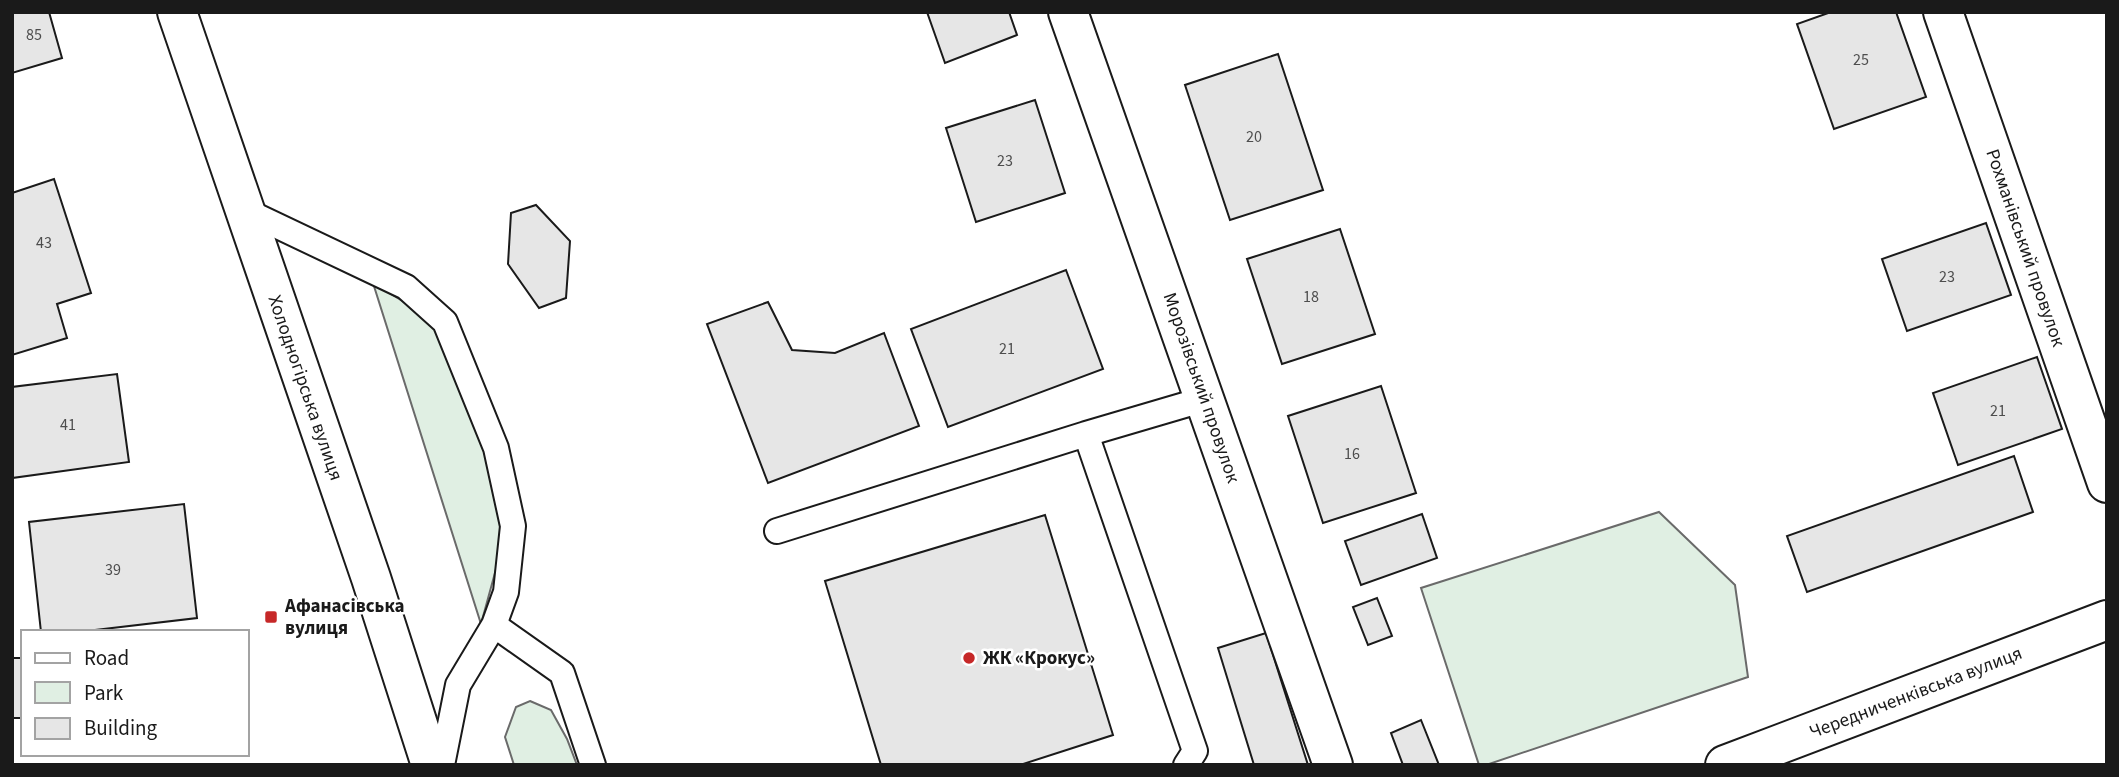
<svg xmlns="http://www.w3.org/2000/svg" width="2119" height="777" viewBox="0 0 2119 777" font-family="'Source Sans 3',sans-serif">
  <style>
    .green { fill: #e0efe3; stroke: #6a6a6a; stroke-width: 2 }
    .building { fill: #e6e6e6; stroke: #1a1a1a; stroke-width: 2 }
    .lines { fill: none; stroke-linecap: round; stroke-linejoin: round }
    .lane-casing { stroke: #1a1a1a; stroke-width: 28 }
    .street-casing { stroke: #1a1a1a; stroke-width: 42 }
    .secondary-casing { stroke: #1a1a1a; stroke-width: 42 }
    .lane { stroke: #fff; stroke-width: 24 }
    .street { stroke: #fff; stroke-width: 38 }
    .secondary { stroke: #fff; stroke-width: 38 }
    .poi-dot { fill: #c62828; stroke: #fff; stroke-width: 2.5 }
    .labels { text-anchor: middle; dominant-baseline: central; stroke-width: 5; stroke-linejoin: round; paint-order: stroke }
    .number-label { font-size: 16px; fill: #4d4d4d }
    .street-label { font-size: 19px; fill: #1a1a1a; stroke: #fff }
    .poi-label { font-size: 19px; font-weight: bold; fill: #1a1a1a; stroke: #fff; text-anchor: start }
  </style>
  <rect width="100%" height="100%" fill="#fff"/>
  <path class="green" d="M373 283 445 327 510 518 481 624Z
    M1659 512 1735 585 1748 677 1486 765H1479L1421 588Z
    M530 701 551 710 567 739 577 765H514L505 737 516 707Z"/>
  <path class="building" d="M12 12H49L62 58 12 73Z
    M927 12H1009L1017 35 945 63Z
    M1831 12H1896L1926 97 1834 129 1797 24Z
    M1278 54 1323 190 1230 220 1185 85Z
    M1035 100 1065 193 976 222 946 128Z
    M54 179 91 293 57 304 67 338 12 355V193Z
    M536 205 570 241 566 298 539 308 508 264 511 213Z
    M1986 223 2011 295 1907 331 1882 259Z
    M1340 229 1375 334 1282 364 1247 259Z
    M1066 270 1103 369 948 427 911 329Z
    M768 302 792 350 835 353 884 333 919 426 768 483 707 324Z
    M2037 357 2062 429 1958 465 1933 393Z
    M117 374 129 462 12 478V387Z
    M1381 386 1416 493 1323 523 1288 416Z
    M2014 456 2033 512 1807 592 1787 536Z
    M184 504 197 618 78 632H41L29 522Z
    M1422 514 1437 558 1361 585 1345 541Z
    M1045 515 1113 735 1020 765H881L825 581Z
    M1377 598 1392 636 1368 645 1353 607Z
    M1266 633 1308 765H1254L1218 648Z
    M12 658H23V718H13Z
    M1421 720 1439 765H1403L1391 733Z"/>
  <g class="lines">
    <g class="lane-casing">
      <path id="lane" d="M244 210 406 287 445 322 496 448 513 526 506 592 494 625 458 685 442 765
        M1086 434 1205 399
        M777 531 1086 434 1195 751 1186 765
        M494 625 562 673 593 765"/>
    </g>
    <g class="street-casing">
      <path id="street" d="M1068 12 1333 765
        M1943 12 2107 483
        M1725 765 2107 620"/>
    </g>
    <g class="secondary-casing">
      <path id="secondary" d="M177 12 371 578 431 765"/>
    </g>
    <use href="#lane" class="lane"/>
    <use href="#street" class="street"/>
    <use href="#secondary" class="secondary"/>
  </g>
  <g class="poi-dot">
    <rect x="264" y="610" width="14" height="14" rx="3.5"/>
    <circle cx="969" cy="658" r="7"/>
  </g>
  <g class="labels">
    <g class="number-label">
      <text x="34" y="35">85</text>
      <text x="1861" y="60">25</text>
      <text x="1254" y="137">20</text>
      <text x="1005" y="161">23</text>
      <text x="44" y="243">43</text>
      <text x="1947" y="277">23</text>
      <text x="1311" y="297">18</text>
      <text x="1007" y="349">21</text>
      <text x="1998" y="411">21</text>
      <text x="68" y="425">41</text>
      <text x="1352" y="454">16</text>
      <text x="113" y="570">39</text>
    </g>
    <g class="street-label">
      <text transform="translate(2025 248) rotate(71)">Рохманівський провулок</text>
      <text transform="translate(305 388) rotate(71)">Холодногірська вулиця</text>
      <text transform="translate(1201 388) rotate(71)">Морозівський провулок</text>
      <text transform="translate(1916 693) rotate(-21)">Чередниченківська вулиця</text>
    </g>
    <g class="poi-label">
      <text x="285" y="606">Афанасівська<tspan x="285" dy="22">вулиця</tspan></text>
      <text x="983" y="658">ЖК «Крокус»</text>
    </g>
  </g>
  <rect width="2119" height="777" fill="none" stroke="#1a1a1a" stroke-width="28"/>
  <rect x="21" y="630" width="228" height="126" fill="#ffffff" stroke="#a3a3a3" stroke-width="2"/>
  <rect x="35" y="653" width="35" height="10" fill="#ffffff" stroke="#a3a3a3" stroke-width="2"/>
  <text x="84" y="665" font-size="21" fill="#1a1a1a">Road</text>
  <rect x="35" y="682" width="35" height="21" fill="#e0efe3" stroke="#a3a3a3" stroke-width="2"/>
  <text x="84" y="700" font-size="21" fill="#1a1a1a">Park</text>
  <rect x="35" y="718" width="35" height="21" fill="#e6e6e6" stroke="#a3a3a3" stroke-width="2"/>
  <text x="84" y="735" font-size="21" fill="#1a1a1a">Building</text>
</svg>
